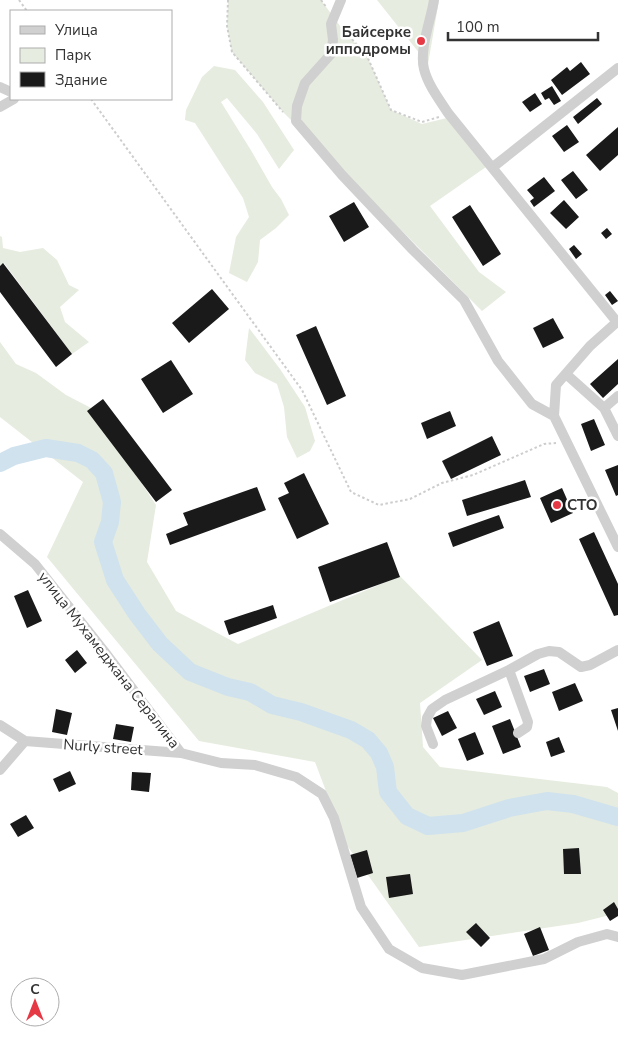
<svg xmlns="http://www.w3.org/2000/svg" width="618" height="1037" viewBox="0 0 618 1037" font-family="'Nunito Sans',sans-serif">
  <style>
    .green { fill: #e6ecdf }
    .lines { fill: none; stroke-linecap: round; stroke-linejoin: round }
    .river { stroke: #cfe2ee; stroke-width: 18 }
    .building { fill: #1a1a1a }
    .path { stroke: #cdcdcd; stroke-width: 2; stroke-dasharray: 2.5 2.5; stroke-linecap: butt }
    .minor { stroke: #d0d0d0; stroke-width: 10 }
    .poi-dot { fill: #e63946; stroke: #fff; stroke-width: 2 }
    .labels { text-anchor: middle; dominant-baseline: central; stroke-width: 5; stroke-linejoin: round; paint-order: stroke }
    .poi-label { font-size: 15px; font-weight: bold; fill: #333; stroke: #fff; text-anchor: end }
    .street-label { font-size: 15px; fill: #333; stroke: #fff }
  </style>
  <rect width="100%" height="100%" fill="#fff"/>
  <path class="green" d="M228 0H321L343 30 367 56 391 110 422 124 447 118 486 167 430 206 479 272 506 292 482 311 283 112 232 52 227 26Z
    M377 0H439L428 64Z
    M214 66 235 70 263 102 294 150 279 169 257 134 227 98 221 102 252 152 272 187 281 199 289 215 276 228 260 240 258 262 247 282 229 273 236 237 249 217 243 198 195 123 185 120 186 110 202 77Z
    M0 236 2 237 3 248 20 252 43 248 57 260 69 285 79 290 60 307 65 322 89 342 72 354 4 263 0 266Z
    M249 328 280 369 305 407 315 441 310 451 297 458 287 437 284 407 277 384 255 373 245 360Z
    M0 342 16 364 36 373 66 395 93 409 156 505 147 562 176 611 238 644 400 576 482 660 420 703 423 747 440 767 607 787 618 793V913L578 923 419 947 346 844 315 762 199 741 47 557 83 482 0 417Z"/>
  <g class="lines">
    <path class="river" d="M0 463 14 456 46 448 78 453 92 460 104 473 112 502 110 522 103 542 115 580 137 614 160 644 190 672 228 687 250 692 272 705 301 712 351 730 368 740 379 753 385 767 388 792 407 816 428 826 463 823 509 808 547 801 573 804 618 817"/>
  </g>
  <path class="building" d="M581 62 590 74 562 95 551 80 567 67 570 71Z
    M552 86 561 101 554 105 549 98 545 100 541 93Z
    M535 93 542 104 530 112 522 102Z
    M597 98 602 104 578 124 573 117Z
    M567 125 579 142 564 152 552 136Z
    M618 127V155L600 171 586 155Z
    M573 171 588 190 576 199 561 180Z
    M544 177 555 191 534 207 530 201 534 198 527 190Z
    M564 200 579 217 566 229 550 213Z
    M354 202 369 227 344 242 329 216Z
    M470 205 501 254 483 266 452 217Z
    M607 228 612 234 606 239 601 233Z
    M574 245 582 254 576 259 569 249Z
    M3 263 72 354 56 367 0 292V266Z
    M212 289 229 309 189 343 172 323Z
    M610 291 618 301 612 305 605 295Z
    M553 318 564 338 543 348 533 328Z
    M316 326 346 396 327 405 296 335Z
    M618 359V384L603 398 590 384Z
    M171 360 193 394 163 413 141 379Z
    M103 399 172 490 156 502 87 411Z
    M450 411 456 426 427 439 421 423Z
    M594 419 605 445 591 451 581 424Z
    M492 436 501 455 451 479 442 461Z
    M618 465V495L616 496 605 470Z
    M304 473 329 524 297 539 278 498 289 493 284 483Z
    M525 480 531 497 467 516 462 500Z
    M257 487 266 510 170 545 166 534 188 525 183 513Z
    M562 488 573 513 551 523 540 498Z
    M499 515 504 528 453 547 448 533Z
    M594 532 618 584V615L614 616 579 539Z
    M387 542 400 577 330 602 318 567Z
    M28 590 42 621 27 628 14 596Z
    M273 605 277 618 229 635 224 621Z
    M499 621 513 656 487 666 473 632Z
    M77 650 87 663 75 673 65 660Z
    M544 669 550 684 530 692 524 676Z
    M575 683 583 701 559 711 552 692Z
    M495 691 502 707 484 715 476 699Z
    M618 708V731L611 710Z
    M56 709 72 713 67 735 52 732Z
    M448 711 457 728 442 736 433 718Z
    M510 719 521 747 503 754 492 726Z
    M116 724 134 727 131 742 113 739Z
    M475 732 484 754 467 761 458 739Z
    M559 737 565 752 551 757 546 742Z
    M70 771 76 784 59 792 53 779Z
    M132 772 151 773 149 792 131 790Z
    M26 815 34 828 18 837 10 824Z
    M579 848 581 874H564L563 849Z
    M367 850 373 873 357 878 350 855Z
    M410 874 413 894 389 898 386 877Z
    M614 902 618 909V916L610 921 603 910Z
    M476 923 490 938 481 947 466 932Z
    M540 927 549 950 533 956 524 934Z"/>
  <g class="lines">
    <path class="path" d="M19 0 27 11
      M228 0 227 26 232 52 283 112
      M321 0 327 8
      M342 28 367 56 391 110 422 122 439 117
      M91 99 302 390 351 492 379 505 410 499 442 483 473 475 544 444 556 443"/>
    <path class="minor" d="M341 0 331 24 333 40 331 54 305 83 297 106 296 121 342 175 413 250 464 300 498 361 532 404 554 416
      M434 0C431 20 419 49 424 69 428 85 439 99 448 113L617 322
      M0 87 11 92
      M0 107 14 99
      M493 167 618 68
      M618 321 590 346 556 385 554 416 618 547
      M566 374 604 408 618 436
      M604 408 618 396
      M0 534 35 564 104 651 181 753 221 763 255 765 296 777 322 794 334 818 361 907 389 949 422 968 462 975 544 959 578 942 607 934 618 937
      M509 670 528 722 527 727 518 733
      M0 725 25 741
      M433 744 426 726 427 718 432 709 445 700 509 670 538 654 549 651 559 652 581 667 590 665 618 650
      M0 770 25 741 181 753"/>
  </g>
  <g class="poi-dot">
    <circle cx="421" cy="41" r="5"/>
    <circle cx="557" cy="505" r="5"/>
  </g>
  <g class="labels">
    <g class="poi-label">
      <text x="411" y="32">Байсерке<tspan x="411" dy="17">ипподромы</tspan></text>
      <text x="567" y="505" text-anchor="start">СТО</text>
    </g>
    <g class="street-label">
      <text transform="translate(109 660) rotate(52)">улица Мухамеджана Сералина</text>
      <text transform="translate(103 747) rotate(4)">Nurly street</text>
    </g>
  </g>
  <rect x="10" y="10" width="162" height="90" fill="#ffffff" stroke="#adadad"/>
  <rect x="20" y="26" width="25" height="8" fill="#d0d0d0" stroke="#adadad"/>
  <text x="55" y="35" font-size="15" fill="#333333">Улица</text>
  <rect x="20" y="48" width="25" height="15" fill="#e6ecdf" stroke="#adadad"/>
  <text x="55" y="60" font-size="15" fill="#333333">Парк</text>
  <rect x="20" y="72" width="25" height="15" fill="#1a1a1a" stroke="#adadad"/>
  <text x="55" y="85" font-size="15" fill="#333333">Здание</text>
  <g transform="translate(35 1002)"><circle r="24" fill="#ffffff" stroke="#adadad"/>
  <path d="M0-4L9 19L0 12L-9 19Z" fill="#e63946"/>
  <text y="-8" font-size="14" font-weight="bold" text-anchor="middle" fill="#333333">С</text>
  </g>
  <path d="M448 32v8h150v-8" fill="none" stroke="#333333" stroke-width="2.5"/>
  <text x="456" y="32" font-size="15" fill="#333333" stroke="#ffffff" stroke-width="4" paint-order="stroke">100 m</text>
</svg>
